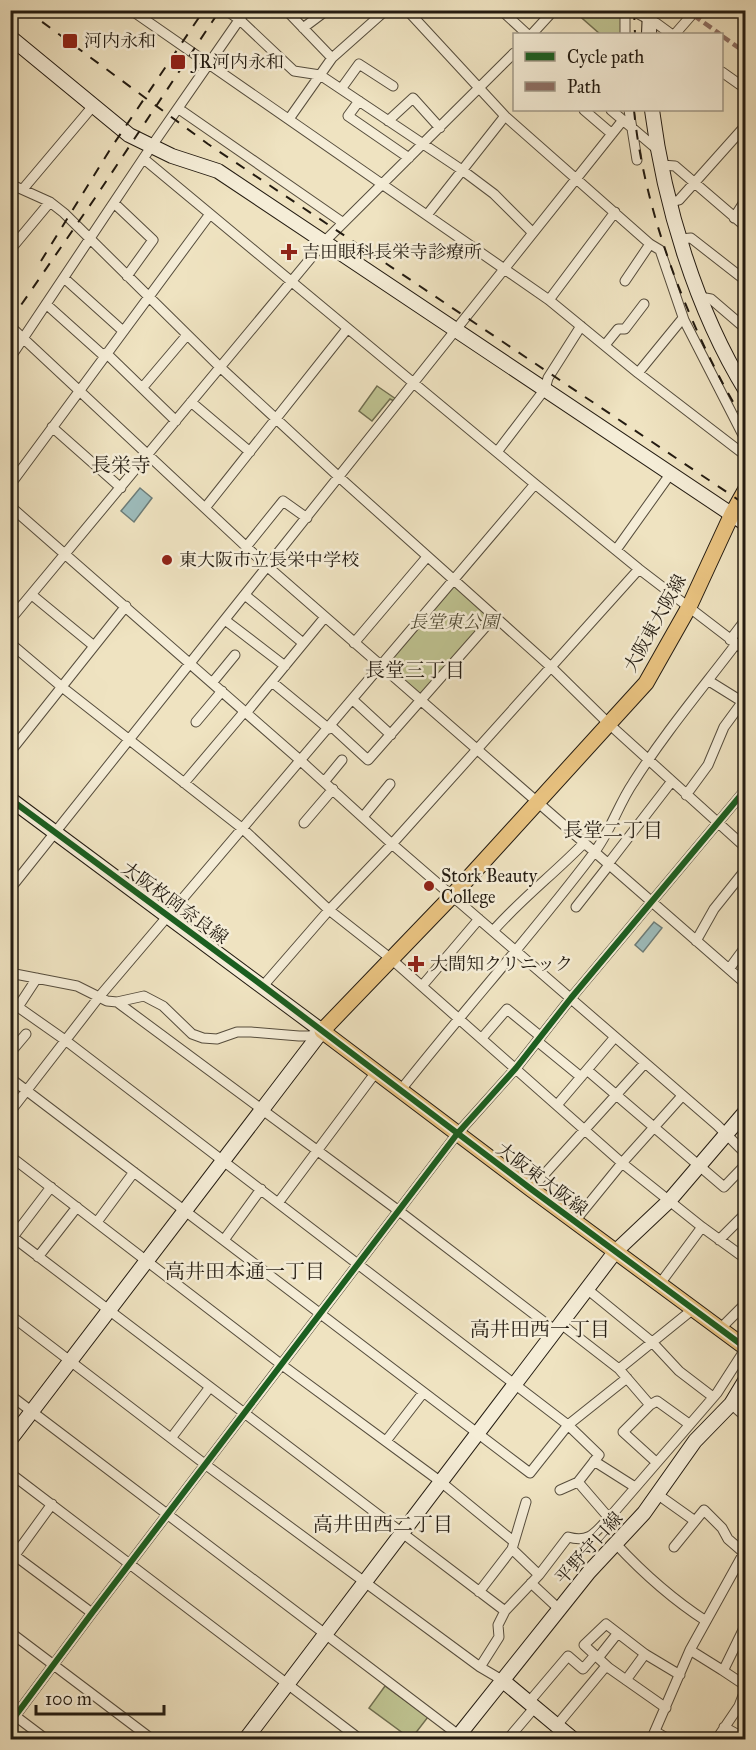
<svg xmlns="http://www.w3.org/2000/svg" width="756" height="1750" viewBox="0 0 756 1750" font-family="'IM FELL Great Primer','Noto Serif JP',serif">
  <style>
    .green { fill: #bec290; stroke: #706e50; stroke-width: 1.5 }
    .water { fill: #9dbcbc; stroke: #6c7c78; stroke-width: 1.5 }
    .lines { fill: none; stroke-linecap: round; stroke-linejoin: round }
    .street-casing { stroke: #564d3d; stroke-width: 11 }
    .secondary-casing { stroke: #231b11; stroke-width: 16 }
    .primary-casing { stroke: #231b11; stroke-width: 17 }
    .street { stroke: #f5edd7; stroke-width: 9 }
    .secondary { stroke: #f5edd7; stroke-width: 14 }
    .primary { stroke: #e8c280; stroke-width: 15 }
    .rail { stroke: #231b11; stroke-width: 2; stroke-dasharray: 10 10; stroke-linecap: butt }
    .quiet { stroke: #8d6e63; stroke-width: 4.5; stroke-dasharray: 9 4.5; stroke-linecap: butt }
    .cycleway-casing { stroke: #f5edd7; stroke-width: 10 }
    .cycleway { stroke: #1b5e20; stroke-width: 6 }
    .poi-dot { fill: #8f2418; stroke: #f5edd7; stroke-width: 2 }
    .labels { text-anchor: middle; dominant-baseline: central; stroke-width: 5; stroke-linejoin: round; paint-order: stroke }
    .poi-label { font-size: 18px; fill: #231b11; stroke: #f5edd7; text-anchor: start }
    .park-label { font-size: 18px; font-style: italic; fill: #524d37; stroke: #f5edd7 }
    .street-label { font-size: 18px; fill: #231b11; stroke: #f5edd7 }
    .neighbourhood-label { font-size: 20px; fill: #231b11; stroke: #f5edd7 }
  </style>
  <rect width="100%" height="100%" fill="#efe3c1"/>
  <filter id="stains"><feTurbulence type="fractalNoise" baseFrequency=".00333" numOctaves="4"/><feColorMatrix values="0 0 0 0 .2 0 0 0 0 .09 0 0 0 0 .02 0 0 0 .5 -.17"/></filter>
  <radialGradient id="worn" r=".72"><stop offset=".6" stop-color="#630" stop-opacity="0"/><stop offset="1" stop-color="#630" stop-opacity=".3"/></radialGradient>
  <path class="green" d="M576 10 622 11V34H600L575 12Z
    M377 386 396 399 394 401 390 399 372 421 359 411Z
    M454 585 490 618 420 696 386 666Z
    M385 1686 428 1717 411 1739 369 1708Z"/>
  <path class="water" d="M140 488 152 498 134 522 121 511Z
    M654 922 662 928 643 952 635 945Z"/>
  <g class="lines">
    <g class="street-casing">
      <path id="street" d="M131 10 549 300 638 373 746 456
        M226 10 240 20 294 71 320 75 462 170 494 194 532 232
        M286 10 332 58
        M407 10 505 116 650 244 660 250 684 320 746 441
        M501 10 527 34
        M625 10V34
        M631 10 656 23 671 34
        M303 28 327 10
        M532 34 554 10
        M675 34 696 10
        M722 72 746 89
        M341 89 359 64 393 86
        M359 101 348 116 409 158
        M179 109 342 222
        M584 110 612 134
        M611 110 658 150
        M629 110 637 160
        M289 119 332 58 386 10
        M388 121 413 98 440 128
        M144 159 535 484 639 569 746 651
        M662 165 675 166 746 227
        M10 184 50 202 64 213 220 367 339 477 551 667 609 724 746 848
        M23 189 93 106
        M671 202 679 200 746 125
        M114 203 153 240 127 276
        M427 215 505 116
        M734 218 746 199
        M680 239 691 238 746 281
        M10 250 50 202
        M64 278 123 331
        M625 281 650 244
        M700 297 711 299 746 329
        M549 300 615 212
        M46 304 104 356
        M10 326 268 567 746 984
        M605 345 618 329H625L644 304
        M106 353 176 421
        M10 358 151 147 246 10
        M638 373 683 318
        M143 387 187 335
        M191 402 250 452
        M52 427 121 488
        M497 452 545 389 548 378 581 326
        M10 485 210 214
        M10 506 301 761 392 844 717 1125 746 1154
        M205 508 347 329
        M246 547 283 501 307 518
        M616 550 671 473
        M32 595 94 646
        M245 595 303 643
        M10 620 325 241 514 53
        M225 620 285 666
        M730 640 746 619
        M10 643 62 687 243 829 329 910 390 958 622 1163 702 1227 746 1259
        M354 643 427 557
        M709 681 746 704
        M272 682 329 729
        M212 683 235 655
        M353 700 391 735
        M246 713 325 617
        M196 722 222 691
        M331 726 368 760 494 617
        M10 752 126 606
        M324 782 342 760
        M184 783 245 711
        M686 795 708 765 724 727 746 697
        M363 817 390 784
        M304 823 333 789
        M608 864 672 781
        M10 889 623 120
        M576 907 609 865
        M493 931C521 899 555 873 584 843
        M696 941 714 909 746 869
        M729 969 746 946
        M10 973 77 986 107 1001 117 1002 144 996 163 1006 192 1034 203 1038 217 1039 237 1032H251L299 1036H310L320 1032
        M37 978 18 1007 65 1040 568 1425 627 1378
        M263 986 329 910 392 844 639 569
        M422 986 479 919
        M117 1002 399 1211 556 1331
        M482 1038 507 1009 540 1036
        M537 1041 581 1077
        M10 1053 26 1034
        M587 1070 724 1187 746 1164
        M10 1078 530 1473 568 1425 599 1455 578 1482 560 1490
        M400 1091C463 1011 532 935 593 854 610 833 618 805 633 783 664 734 701 690 736 644
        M557 1105 615 1037
        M10 1112 99 997 535 484
        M10 1156 282 1365 441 1482 513 1541
        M531 1189 645 1063
        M278 1203 376 1072
        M97 1222 134 1172
        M574 1222 622 1163 682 1096
        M10 1235 505 1611
        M13 1237 51 1187
        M224 1240 261 1189
        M719 1240 746 1213
        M38 1257 77 1207
        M659 1285 702 1227
        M587 1289 652 1342 679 1371 713 1397
        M10 1315 206 1465 480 1667 502 1680
        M561 1324 619 1369 650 1405 657 1401 689 1424
        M719 1330 746 1303
        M619 1369 692 1310
        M10 1395 465 1740
        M731 1404 746 1417
        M650 1405 623 1432 656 1462
        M172 1437 210 1387
        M386 1441 423 1393
        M594 1461 635 1487
        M10 1473 361 1740
        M578 1482 609 1518
        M657 1494 695 1521
        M616 1544C643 1573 672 1599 706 1621
        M674 1547 704 1510 722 1528 728 1539 743 1552
        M10 1552 92 1613
        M15 1555 52 1504
        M539 1575 568 1537C589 1543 595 1533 609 1518L717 1393 746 1348
        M531 1583 559 1609
        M479 1592 512 1549
        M10 1632 153 1740
        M690 1650 722 1670 725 1667 746 1624
        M598 1658 617 1634
        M480 1667 499 1637 498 1625 505 1611 539 1575 512 1549 526 1502
        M722 1670 746 1686
        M626 1680 645 1654
        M529 1702 568 1656 583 1669 595 1655
        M666 1708 609 1668 584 1645 606 1624 645 1654 680 1675
        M10 1712 47 1740
        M10 1723 92 1613 457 1134 516 1068 571 998 746 789
        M557 1725 606 1666
        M724 1727 746 1739
        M656 1732 670 1740
        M507 1740 535 1707
        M651 1740 690 1650 746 1549
        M716 1740 739 1706 746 1688"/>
    </g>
    <g class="secondary-casing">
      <path id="secondary" d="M649 34 650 10
        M10 37 129 135 172 156 218 171 746 524
        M652 110C664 204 696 310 746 391
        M10 799 322 1031 10 1440
        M502 1680 574 1740
        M245 1740 615 1252 669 1201 746 1111
        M455 1740 589 1572 644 1513 695 1441 731 1404 746 1379"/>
    </g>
    <g class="primary-casing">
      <path id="primary" d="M746 489 732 514 689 607 646 683 452 896 322 1031 531 1189 746 1348"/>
    </g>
    <use href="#street" class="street"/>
    <use href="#secondary" class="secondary"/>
    <use href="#primary" class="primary"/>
    <path class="rail" d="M26 10 208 144 746 505
      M634 10 635 34
      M634 110C644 214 691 334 746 424
      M41 261 111 148 204 10
      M10 321 95 198 220 10"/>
    <path class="quiet" d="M693 15 720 34
      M722 36 746 53"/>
    <g class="cycleway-casing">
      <path id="cycleway" d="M10 799 263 986 531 1189 746 1348
        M10 1723 92 1613 457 1134 516 1068 571 998 746 789"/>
    </g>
    <use href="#cycleway" class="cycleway"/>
  </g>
  <g class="poi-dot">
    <rect x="62" y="33" width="16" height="16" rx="3"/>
    <rect x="170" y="54" width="16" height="16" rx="3"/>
    <path d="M286 243h6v6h6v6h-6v6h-6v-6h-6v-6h6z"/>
    <circle cx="167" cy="560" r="6"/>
    <circle cx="429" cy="886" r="6"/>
    <path d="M413 955h6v6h6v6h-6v6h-6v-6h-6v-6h6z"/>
  </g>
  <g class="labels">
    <g class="poi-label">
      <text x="84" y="41">河内永和</text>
      <text x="192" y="62">JR河内永和</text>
      <text x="302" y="252">吉田眼科長栄寺診療所</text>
      <text x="179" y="560">東大阪市立長栄中学校</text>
      <text x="441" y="876">Stork Beauty<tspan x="441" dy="21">College</tspan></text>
      <text x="430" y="964">大間知クリニック</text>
    </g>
    <g class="park-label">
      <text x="454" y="622">長堂東公園</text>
    </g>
    <g class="street-label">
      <text transform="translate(655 623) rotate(-61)">大阪東大阪線</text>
      <text transform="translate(175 903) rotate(36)">大阪枚岡奈良線</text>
      <text transform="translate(542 1179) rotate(37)">大阪東大阪線</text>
      <text transform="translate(589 1548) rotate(-48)">平野守口線</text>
    </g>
    <g class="neighbourhood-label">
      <text x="121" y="465">長栄寺</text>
      <text x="415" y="670">長堂三丁目</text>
      <text x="613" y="830">長堂二丁目</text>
      <text x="245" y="1271">高井田本通一丁目</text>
      <text x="540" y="1329">高井田西一丁目</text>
      <text x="383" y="1524">高井田西二丁目</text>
    </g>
  </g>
  <rect width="756" height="1750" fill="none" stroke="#efe3c1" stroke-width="36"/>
  <rect x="12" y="12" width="732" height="1726" fill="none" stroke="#231b11" stroke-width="3"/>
  <rect x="18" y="18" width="720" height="1714" fill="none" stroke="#231b11" stroke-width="1.5"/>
  <rect x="513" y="33" width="210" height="78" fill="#f5edd7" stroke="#a19988" stroke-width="1.5"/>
  <rect x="525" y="52" width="30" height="9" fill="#1b5e20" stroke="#a19988" stroke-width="1.5"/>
  <text x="567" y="63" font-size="18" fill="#231b11">Cycle path</text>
  <rect x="525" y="82" width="30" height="9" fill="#8d6e63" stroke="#a19988" stroke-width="1.5"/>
  <text x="567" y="93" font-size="18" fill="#231b11">Path</text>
  <path d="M36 1705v9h128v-9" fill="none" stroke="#231b11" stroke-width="3"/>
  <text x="45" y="1705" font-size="18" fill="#231b11" stroke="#f5edd7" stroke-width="4.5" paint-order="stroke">100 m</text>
  <rect width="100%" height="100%" filter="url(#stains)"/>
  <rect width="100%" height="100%" fill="url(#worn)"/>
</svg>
